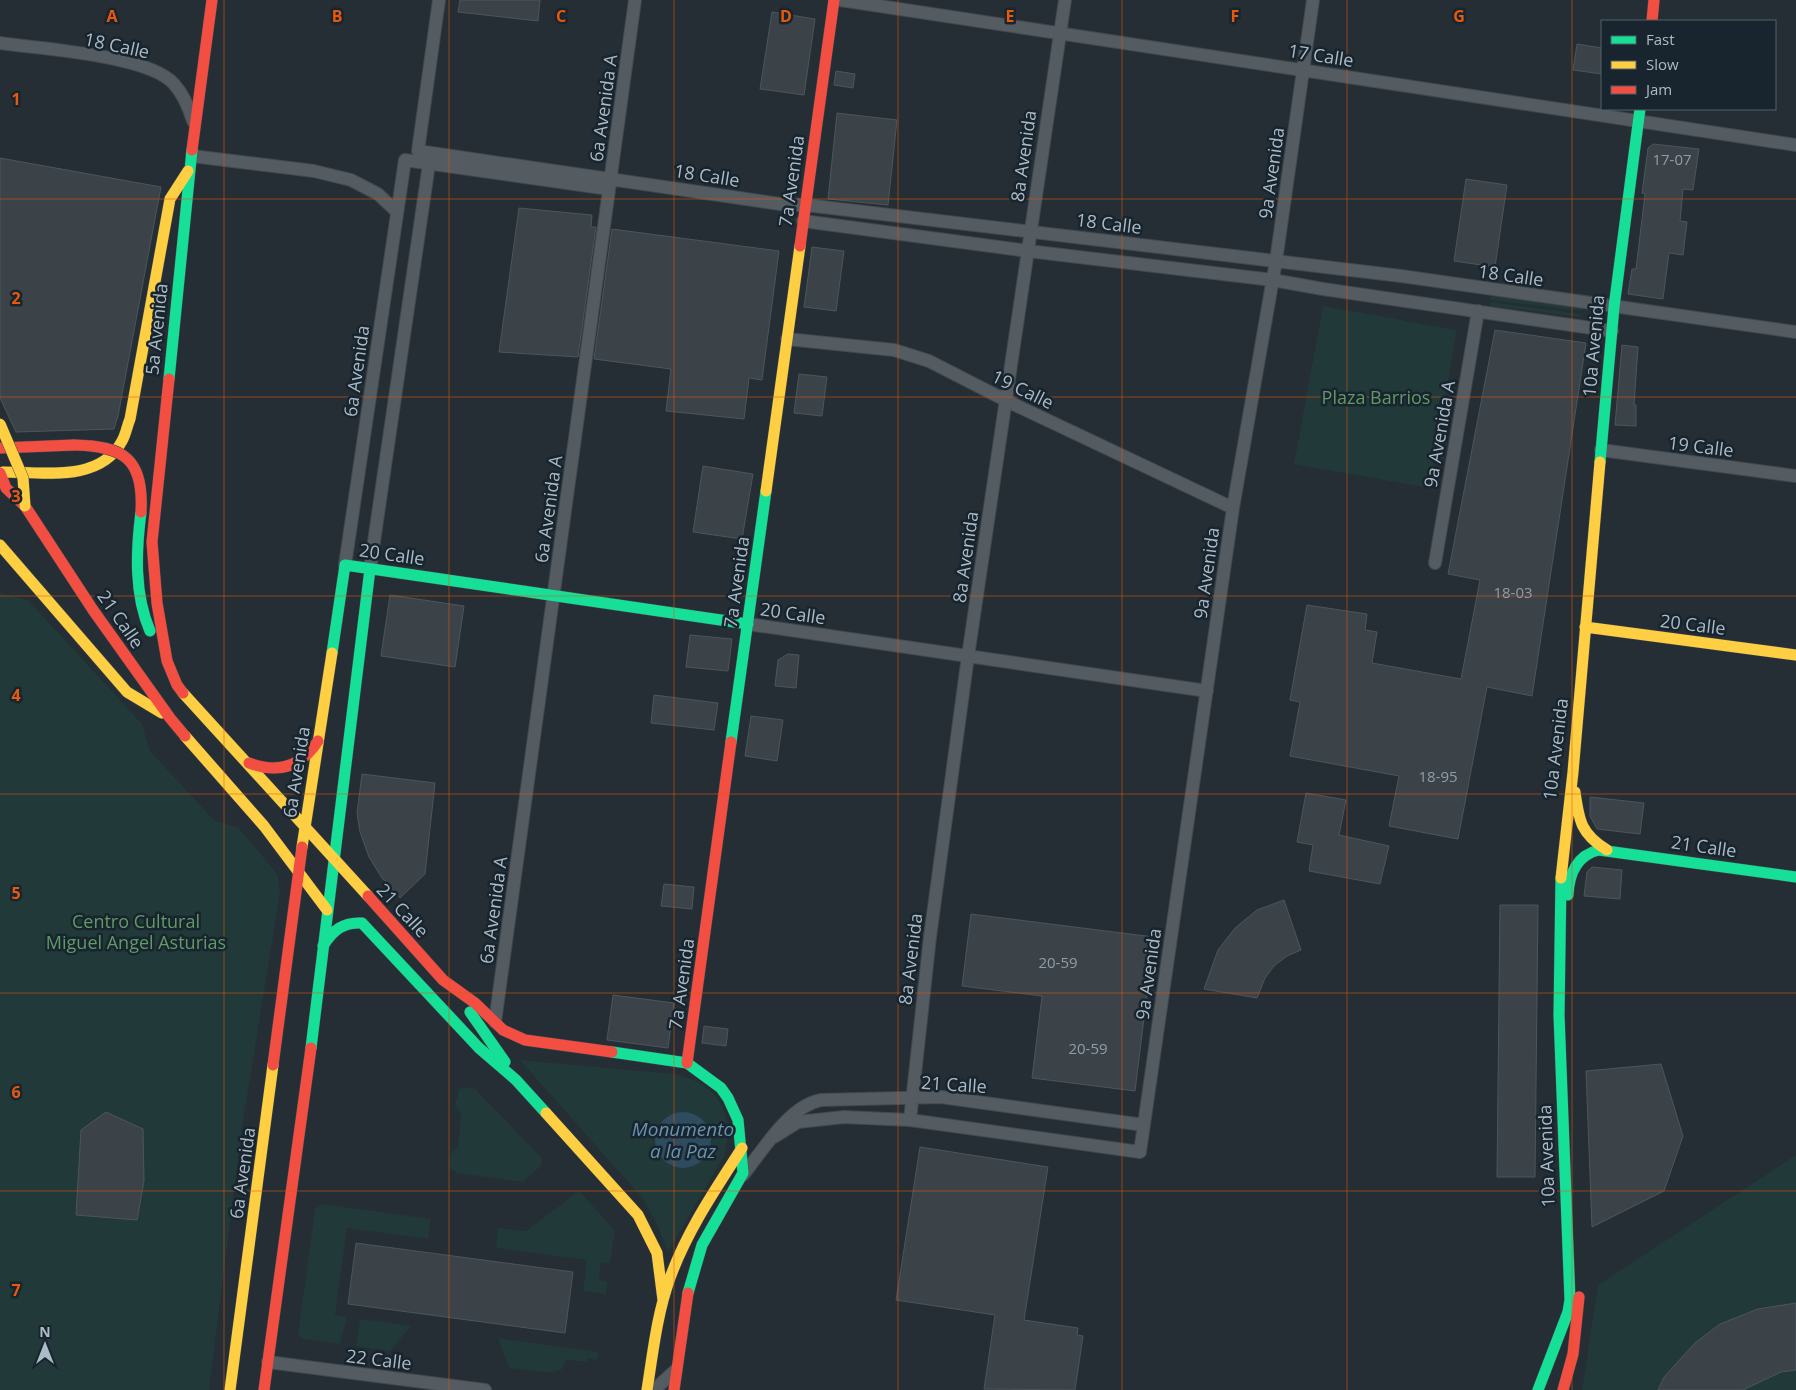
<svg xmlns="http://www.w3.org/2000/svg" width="1796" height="1390" viewBox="0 0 1796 1390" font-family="'Open Sans',sans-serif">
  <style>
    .green { fill: #213938 }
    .water { fill: #2e4b5f }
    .building { fill: #3b4349; stroke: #4b565c }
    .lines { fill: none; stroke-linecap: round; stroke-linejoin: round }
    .street-casing { stroke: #42494e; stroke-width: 14 }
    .fast-casing { stroke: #42494e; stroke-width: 12 }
    .slow-casing { stroke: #42494e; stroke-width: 12 }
    .jam-casing { stroke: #42494e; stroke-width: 12 }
    .street { stroke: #545c62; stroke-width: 12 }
    .fast { stroke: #16e098; stroke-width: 11 }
    .slow { stroke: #ffcf43; stroke-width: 11 }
    .jam { stroke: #f24e42; stroke-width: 11 }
    .slow-bridge-casing { stroke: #414a50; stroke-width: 12; stroke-linecap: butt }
    .jam-bridge-casing { stroke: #414a50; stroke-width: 12; stroke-linecap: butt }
    .slow-bridge { stroke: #ffcf43; stroke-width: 11 }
    .jam-bridge { stroke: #f24e42; stroke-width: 11 }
    .grid { fill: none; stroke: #e8590c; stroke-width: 1; stroke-opacity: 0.55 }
    .labels { text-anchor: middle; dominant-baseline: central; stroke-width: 5; stroke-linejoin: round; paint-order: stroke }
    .number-label { font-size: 15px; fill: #909da8 }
    .street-label { font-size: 18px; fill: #acbbc7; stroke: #18252e }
    .park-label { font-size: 18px; fill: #629965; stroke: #18252e }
    .water-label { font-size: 19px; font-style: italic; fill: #6993ae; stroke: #18252e }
    .grid-label { font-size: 16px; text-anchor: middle; font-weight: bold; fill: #e8590c; stroke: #18252e; stroke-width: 5; stroke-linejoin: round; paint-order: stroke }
  </style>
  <rect width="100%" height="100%" fill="#242e34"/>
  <path class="green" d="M1491 296 1582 308V311L1490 300Z
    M1490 302 1581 314V317L1490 306Z
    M1323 306 1457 330 1429 488 1294 464Z
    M0 593 28 600 142 724 150 751 214 820 239 828 278 875 280 894 242 1127 209 1390H0Z
    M520 1060 674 1074C718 1083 736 1113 724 1156L668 1252 656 1222 643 1199Z
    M465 1087 475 1089 542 1158 541 1166 523 1182 457 1173 449 1167 450 1154 458 1148 461 1113 455 1106 459 1089Z
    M1796 1155V1390H1582L1598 1285Z
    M579 1191 615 1230 610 1263 601 1262 599 1280 608 1282 606 1294 583 1291 587 1260 496 1248 498 1228 526 1231Z
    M322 1204 431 1219 428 1239 347 1228 335 1315 347 1317 340 1344 303 1339 298 1335 315 1209Z
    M360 1319 411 1326 390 1351 356 1346Z
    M498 1338 598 1352 597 1360 587 1358V1362L567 1360 561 1370 551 1373 509 1368Z"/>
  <path class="water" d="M655 1140a28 28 0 1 1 56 0a28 28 0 1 1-56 0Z"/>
  <path class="building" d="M460 0H540L538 21 458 12Z
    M772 12 815 19 804 95 760 89Z
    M1577 44 1602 48V74L1573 70Z
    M836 71 855 74 853 88 834 85Z
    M837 113 897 120 888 205 828 199Z
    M1653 144 1699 149 1693 190 1683 189 1680 221 1687 222 1683 255 1669 253 1663 299 1628 294 1632 269H1636L1645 194 1642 193 1648 148Z
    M0 158 161 187 118 416 114 429 16 432 0 398Z
    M1466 179 1507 185 1495 267 1454 261Z
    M519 208 592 215 591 227H596L578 357 499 352Z
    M612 229 779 251 762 380 749 378 744 419 666 411 671 369 594 359Z
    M812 247 844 251 836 311 804 307Z
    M1495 330 1586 343 1532 696 1487 687 1458 839 1389 826 1399 776 1290 756 1300 702 1290 700 1307 605 1367 614 1365 630 1377 632 1372 663 1461 679 1480 580 1448 574Z
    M1622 345 1638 347 1634 405H1636V426L1615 425Z
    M799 374 827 377 822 416 794 413Z
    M703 466 753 474 742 539 693 532Z
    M390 595 464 606 455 667 381 656Z
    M690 635 732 639 728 671 686 667Z
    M788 654 799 655 796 688 775 686 778 660Z
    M654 695 718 703 714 730 651 723Z
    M751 716 783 720 777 761 745 756Z
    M362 774 435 783 425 874 400 898 382 878 369 857 360 832 357 813Z
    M1306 793 1346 800 1339 835 1389 846 1380 884 1309 871 1313 845 1297 842Z
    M1590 797 1644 803 1640 834 1597 829 1590 816Z
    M1592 867 1622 870 1620 899 1584 896 1587 872Z
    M664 884 694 887 692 909 661 906Z
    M1284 900 1301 950 1287 956 1274 966 1265 978 1257 998 1204 989 1218 950 1235 928 1257 910Z
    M1500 905H1538L1535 1177H1497Z
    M971 914 1154 937 1135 1091 1032 1078 1042 996 962 986Z
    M613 995 674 1003 668 1048 607 1040Z
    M704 1026 728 1029 726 1046 702 1043Z
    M1661 1064 1683 1136 1664 1191 1592 1227 1586 1071Z
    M106 1112 143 1129 144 1181 137 1220 76 1215 81 1130Z
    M920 1147 1048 1167 1024 1320 1078 1328 1077 1335 1083 1336 1075 1390 984 1389 995 1315 896 1300Z
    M356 1243 573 1272 565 1333 348 1304Z
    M1796 1303V1370L1781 1372 1743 1390H1658L1664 1377 1695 1343 1720 1324 1758 1309Z"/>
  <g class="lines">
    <g class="street-casing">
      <path id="street" d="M439 0 418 151 787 205H806L1401 276 1796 332
        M840 0 1796 145
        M0 43C40 49 149 55 174 84 184 95 189 108 193 121
        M192 156 314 171 351 180 378 194 397 212
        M803 221 1028 251 1273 280 1323 289 1612 331
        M787 339 894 350 929 361 1011 403 1233 508
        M1601 450 1796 476
        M1435 563 1478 311
        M345 565 405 160 609 189
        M370 569 429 164
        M748 624 1207 691
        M495 1022 635 0
        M910 1120 930 937 968 656 1065 0
        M774 1137 798 1122 844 1117 910 1120 1140 1152 1233 508 1276 261 1313 0
        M743 1175C764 1149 789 1106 821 1100L941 1097 1144 1125
        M268 1362 485 1390
        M654 1390 676 1370"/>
    </g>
    <g class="fast-casing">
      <path id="fast" d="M169 379 192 150
        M1600 462 1614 307 1640 109
        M141 512C136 551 134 594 150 631
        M332 653 345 565 748 624
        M731 742 766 491
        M1568 895C1569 874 1577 855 1599 850L1796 877
        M323 946C333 930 343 922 362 923L479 1048 516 1080 546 1113
        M470 1012 505 1062
        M311 1048 370 569
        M612 1052 687 1063 721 1088 728 1098 738 1120 743 1173 702 1245 688 1293
        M1538 1390 1568 1312 1570 1300 1559 1015 1561 878"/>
    </g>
    <g class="slow-casing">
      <path id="slow" d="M3 472C42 472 100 483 122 441 126 434 127 426 130 419L170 199 188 171
        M766 491 800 246
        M0 545 127 692 162 713
        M1585 627 1796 655
        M183 693 368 896
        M185 736 264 826 327 910
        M1575 792C1579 821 1581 834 1607 850
        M302 847 332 653
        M1561 878 1573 772 1600 462
        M546 1113 638 1215 657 1253 663 1300
        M230 1390 273 1065
        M647 1390C653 1352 657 1314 670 1278 687 1231 715 1190 742 1148"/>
    </g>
    <g class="jam-casing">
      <path id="jam" d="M1652 21 1654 0
        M192 150 212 0
        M800 246 834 0
        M169 379 152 542 157 603 167 661 177 685 183 693
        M0 448 74 445
        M0 473 6 488 25 506 93 610 170 718 185 736
        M249 763C278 774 301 767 318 741
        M368 896 443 980 475 1003 503 1030 525 1040 612 1052
        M687 1063 731 742
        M273 1065 302 847
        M264 1390 311 1048
        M674 1390 688 1293
        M1563 1390 1573 1354 1579 1297"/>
    </g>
    <use href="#street" class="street"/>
    <use href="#fast" class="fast"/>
    <use href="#slow" class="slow"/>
    <use href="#jam" class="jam"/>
    <g class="slow-bridge-casing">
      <path id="slow-bridge" d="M0 424 23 478 25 506"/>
    </g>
    <g class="jam-bridge-casing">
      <path id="jam-bridge" d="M74 445C124 446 144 459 141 512"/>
    </g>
    <use href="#slow-bridge" class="slow-bridge"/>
    <use href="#jam-bridge" class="jam-bridge"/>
  </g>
  <path class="grid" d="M224 0V1390M449 0V1390M674 0V1390M898 0V1390M1122 0V1390M1347 0V1390M1572 0V1390M0 199H1796M0 397H1796M0 596H1796M0 794H1796M0 993H1796M0 1191H1796"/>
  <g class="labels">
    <g class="number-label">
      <text x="1672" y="159">17-07</text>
      <text x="1513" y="592">18-03</text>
      <text x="1438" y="776">18-95</text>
      <text x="1058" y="962">20-59</text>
      <text x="1088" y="1048">20-59</text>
    </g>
    <g class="street-label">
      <text transform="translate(117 45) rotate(12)">18 Calle</text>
      <text transform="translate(1321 55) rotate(9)">17 Calle</text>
      <text transform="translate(603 108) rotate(-82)">6a Avenida A</text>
      <text transform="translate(1023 156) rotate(-82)">8a Avenida</text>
      <text transform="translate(1271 173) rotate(-82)">9a Avenida</text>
      <text transform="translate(707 175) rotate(9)">18 Calle</text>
      <text transform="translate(791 181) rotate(-82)">7a Avenida</text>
      <text transform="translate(1109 223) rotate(7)">18 Calle</text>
      <text transform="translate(1511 275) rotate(8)">18 Calle</text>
      <text transform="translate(156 329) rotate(-84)">5a Avenida</text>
      <text transform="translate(1593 346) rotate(-85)">10a Avenida</text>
      <text transform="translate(356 371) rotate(-82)">6a Avenida</text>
      <text transform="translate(1023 389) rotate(26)">19 Calle</text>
      <text transform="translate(1439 434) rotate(-80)">9a Avenida A</text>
      <text transform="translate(1701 446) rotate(7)">19 Calle</text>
      <text transform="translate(548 509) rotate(-82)">6a Avenida A</text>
      <text transform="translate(392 554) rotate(8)">20 Calle</text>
      <text transform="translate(965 557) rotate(-82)">8a Avenida</text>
      <text transform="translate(1206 573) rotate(-82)">9a Avenida</text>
      <text transform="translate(736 582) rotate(-82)">7a Avenida</text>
      <text transform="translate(793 613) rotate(8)">20 Calle</text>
      <text transform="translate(121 619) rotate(55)">21 Calle</text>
      <text transform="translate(1693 624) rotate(7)">20 Calle</text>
      <text transform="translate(1555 749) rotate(-83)">10a Avenida</text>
      <text transform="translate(296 772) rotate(-81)">6a Avenida</text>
      <text transform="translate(1704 846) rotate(8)">21 Calle</text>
      <text transform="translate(403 910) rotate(47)">21 Calle</text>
      <text transform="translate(493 910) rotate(-82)">6a Avenida A</text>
      <text transform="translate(910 959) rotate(-83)">8a Avenida</text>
      <text transform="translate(1148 974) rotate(-82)">9a Avenida</text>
      <text transform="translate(681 984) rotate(-82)">7a Avenida</text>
      <text transform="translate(954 1084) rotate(4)">21 Calle</text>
      <text transform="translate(1546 1156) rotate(-92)">10a Avenida</text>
      <text transform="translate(242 1173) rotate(-82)">6a Avenida</text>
      <text transform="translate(379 1359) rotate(7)">22 Calle</text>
    </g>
    <g class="park-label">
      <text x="1376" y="397">Plaza Barrios</text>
      <text x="136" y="921">Centro Cultural<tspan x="136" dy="21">Miguel Angel Asturias</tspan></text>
    </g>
    <g class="water-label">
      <text x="683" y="1129">Monumento<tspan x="683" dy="22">a la Paz</tspan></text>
    </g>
  </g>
  <g class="grid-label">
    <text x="112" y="22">A</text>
    <text x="337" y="22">B</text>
    <text x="561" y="22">C</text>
    <text x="786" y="22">D</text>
    <text x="1010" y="22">E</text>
    <text x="1235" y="22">F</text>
    <text x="1459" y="22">G</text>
    <text x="16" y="105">1</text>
    <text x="16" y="304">2</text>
    <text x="16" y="502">3</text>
    <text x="16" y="701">4</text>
    <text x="16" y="899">5</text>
    <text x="16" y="1098">6</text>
    <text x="16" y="1296">7</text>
  </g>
  <rect x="1601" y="20" width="175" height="90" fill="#18252e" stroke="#53616b"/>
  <rect x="1611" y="36" width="25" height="8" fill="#16e098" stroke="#53616b"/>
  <text x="1646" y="45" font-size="15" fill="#acbbc7">Fast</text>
  <rect x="1611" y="61" width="25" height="8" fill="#ffcf43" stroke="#53616b"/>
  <text x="1646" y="70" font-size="15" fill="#acbbc7">Slow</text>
  <rect x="1611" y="86" width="25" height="8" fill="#f24e42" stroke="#53616b"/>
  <text x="1646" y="95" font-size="15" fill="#acbbc7">Jam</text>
  <g transform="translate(45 1345)" stroke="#18252e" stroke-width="4" paint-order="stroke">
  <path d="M0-4L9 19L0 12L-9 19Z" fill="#acbbc7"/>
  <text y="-8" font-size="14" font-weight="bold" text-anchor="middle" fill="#acbbc7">N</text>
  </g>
</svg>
